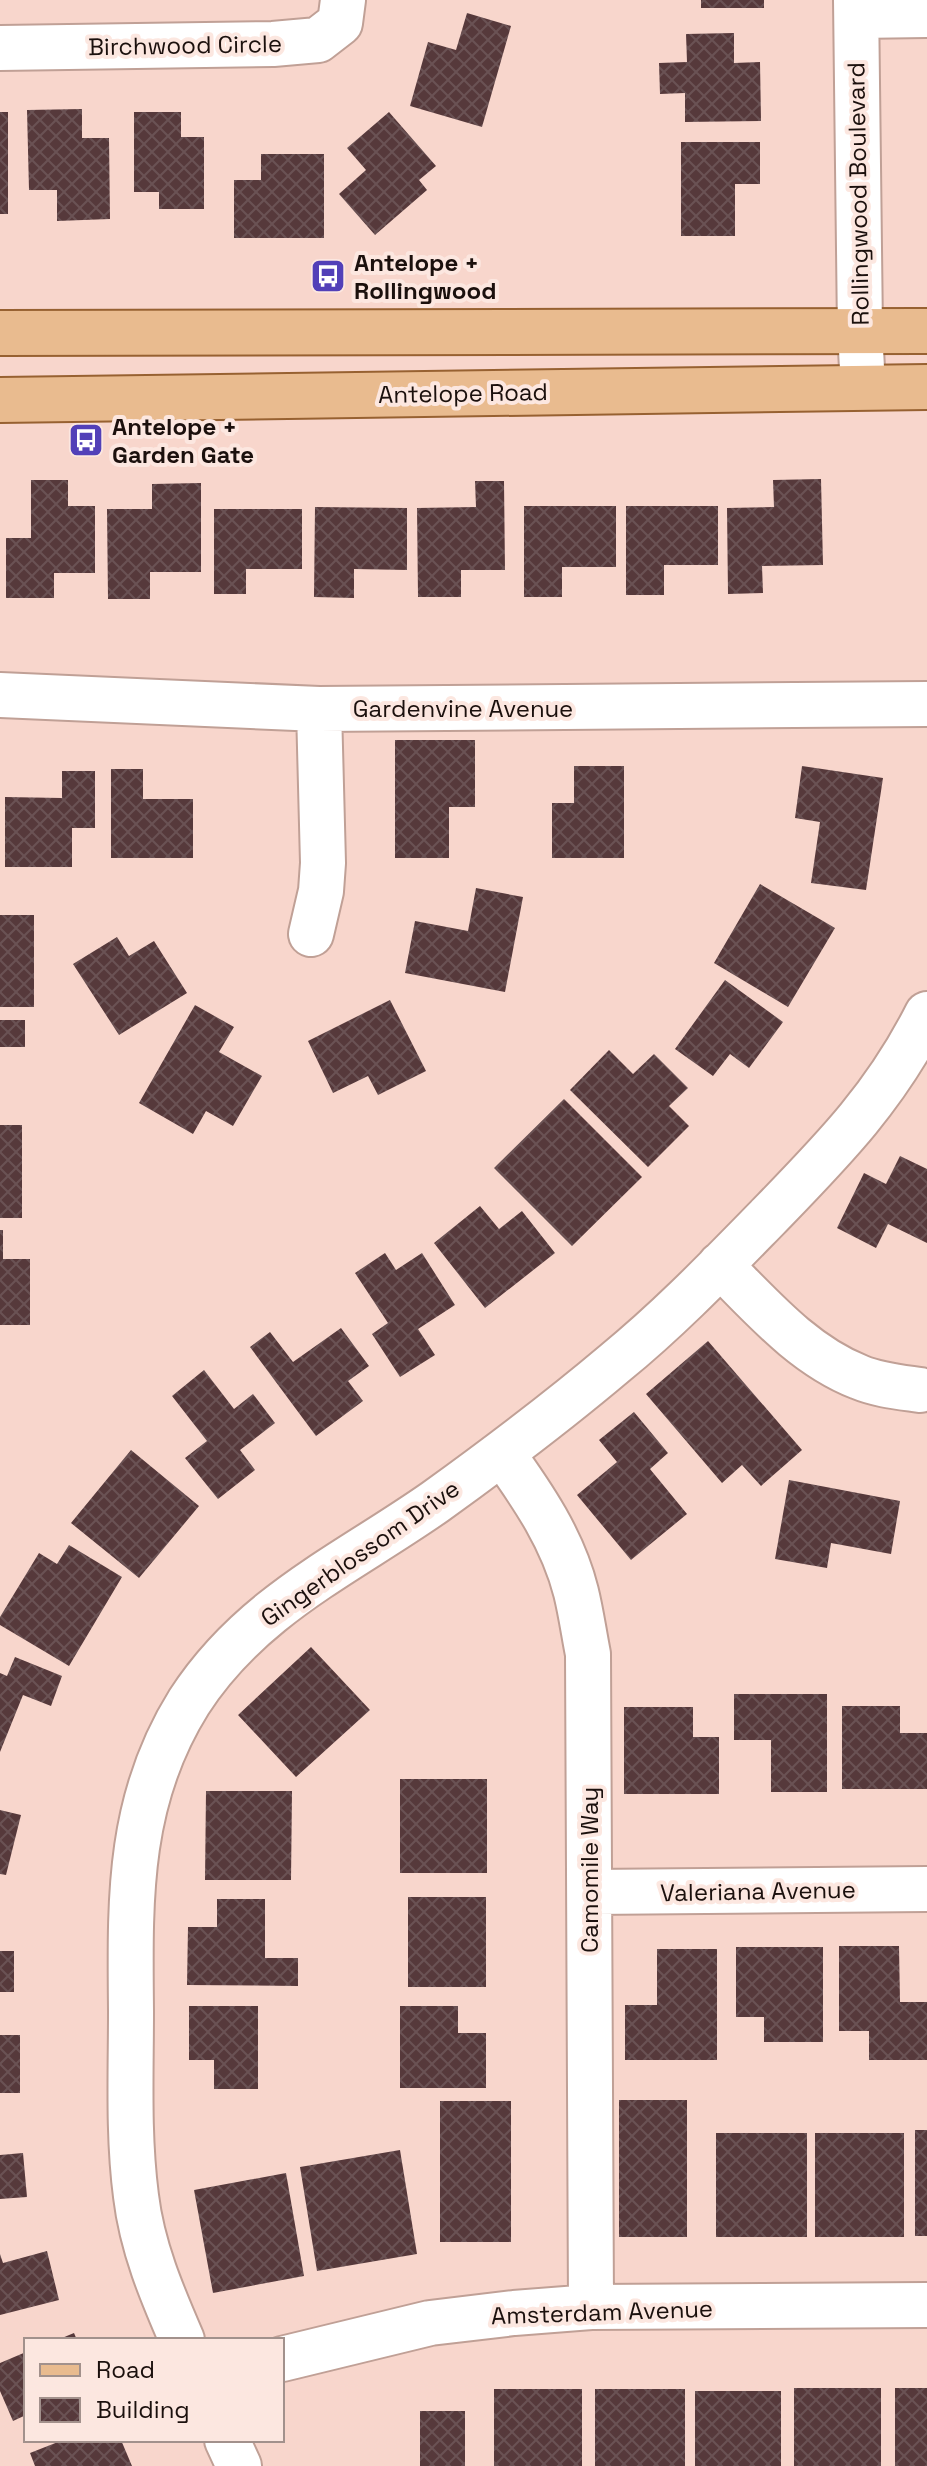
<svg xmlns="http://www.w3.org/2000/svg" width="927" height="2466" viewBox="0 0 927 2466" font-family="'Space Grotesk',sans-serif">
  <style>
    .building { fill: url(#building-cross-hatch) }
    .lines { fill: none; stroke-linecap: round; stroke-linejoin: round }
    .minor-casing { stroke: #c0a096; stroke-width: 48 }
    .major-casing { stroke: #976131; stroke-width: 48 }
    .minor { stroke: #fff; stroke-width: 44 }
    .major { stroke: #e9bb8f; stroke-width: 44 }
    .labels { text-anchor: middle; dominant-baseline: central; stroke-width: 8; stroke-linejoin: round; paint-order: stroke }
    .street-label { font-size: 24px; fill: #1b100d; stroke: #fce7e0 }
    .poi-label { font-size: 24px; font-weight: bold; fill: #1b100d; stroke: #fce7e0; text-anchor: start }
  </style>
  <defs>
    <pattern id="building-cross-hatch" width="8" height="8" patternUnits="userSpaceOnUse" patternTransform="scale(2)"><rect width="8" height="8" fill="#56393b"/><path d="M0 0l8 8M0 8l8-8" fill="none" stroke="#6a5254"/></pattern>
  </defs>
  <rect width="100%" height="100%" fill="#f8d6cc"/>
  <path class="building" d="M701 0H764V8H701Z
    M467 13 511 26 482 127 410 106 428 42 456 50Z
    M734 33V63L760 62 761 121 685 122V93L660 94 659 63 687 62 686 34Z
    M82 109V138H109L110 219 57 221V190H29L27 110Z
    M0 112H8V214H0Z
    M134 112H181V137H204V209H159V192H134Z
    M389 112 436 166 419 180 427 190 375 235 339 194 366 170 347 148Z
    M681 142H760V184H735V236H681Z
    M261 154H324V238H234V180H261Z
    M821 479 823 565 762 566 763 593 728 594 727 508 774 507 773 480Z
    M31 480H68V506H95V573H54V598H6V538H31Z
    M475 481H504L505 570H461V597H418L417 508 476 507Z
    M201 483V572H150V599H108L107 509H152V484Z
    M524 506H616V567H562V597H524Z
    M626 506H718V565H664V595H626Z
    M315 507 407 508V570L354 569V598L314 597Z
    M214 509H302V569H246V594H214Z
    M395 740H475V807H449V858H395Z
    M574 766H624V858H552V803H574Z
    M802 766 883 778 866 890 811 883 820 822 795 818Z
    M111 769H143V799H193V858H111Z
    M62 771H95V828H72V867H5V797L62 798Z
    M760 884 835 928 788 1007 714 963Z
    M476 888 523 897 505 992 405 973 415 921 468 931Z
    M0 915H34V1007H0Z
    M117 937 129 956 154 941 187 993 119 1035 73 964Z
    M725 980 783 1022 749 1068 730 1054 713 1076 675 1049Z
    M390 1000 426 1071 378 1095 368 1076 333 1093 308 1041Z
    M195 1005 234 1027 219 1052 262 1076 233 1126 206 1111 193 1134 139 1103Z
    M0 1020H25V1047H0Z
    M609 1050 633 1074 654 1054 688 1088 669 1106 689 1126 648 1167 570 1090Z
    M564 1099 642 1177 572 1246 494 1168Z
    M0 1125H22V1218H0Z
    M900 1156 927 1169V1243L888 1224 876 1248 837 1228 864 1173 886 1184Z
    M480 1206 499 1229 522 1211 555 1253 485 1308 434 1243Z
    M0 1230H3V1259H30V1325H0Z
    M385 1253 396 1270 422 1253 455 1305 418 1329 435 1355 400 1377 372 1334 388 1323 355 1273Z
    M341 1328 369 1366 348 1381 363 1401 316 1436 250 1347 270 1332 293 1362Z
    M708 1341 802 1450 761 1486 742 1465 722 1483 646 1394Z
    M204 1370 234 1409 253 1394 275 1423 240 1450 255 1470 218 1499 185 1458 207 1441 172 1396Z
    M634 1412 668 1453 650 1469 687 1514 631 1560 577 1495 617 1462 599 1440Z
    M131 1450 199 1506 139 1578 71 1523Z
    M789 1480 900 1501 891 1554 831 1543 827 1568 775 1559Z
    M69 1545 122 1577 69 1666 0 1625V1617L39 1553 57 1564Z
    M311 1647 370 1710 296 1777 238 1715Z
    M15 1657 62 1676 51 1706 23 1695 0 1752V1673L7 1676Z
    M734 1694H827V1792H771V1740H734Z
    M842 1706H900V1733H927V1789H842Z
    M624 1707H693V1737H719V1794H624Z
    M400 1779H487V1873H400Z
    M206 1791H292L291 1880H205Z
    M0 1810 21 1815 6 1875 0 1874Z
    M408 1897H486V1987H408Z
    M217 1899H265V1958H298V1986L187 1985 188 1927H217Z
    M839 1946H899L900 2002H927V2060H869V2031H839Z
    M736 1947H823V2042H764V2017H736Z
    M657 1949H717V2060H625V2005H657Z
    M0 1951H14V1992H0Z
    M189 2006H258V2089H214V2060H189Z
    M400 2006H458V2033H486V2088H400Z
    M0 2035H20V2093H0Z
    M619 2100H687V2237H619Z
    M440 2101H511V2242H440Z
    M915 2130H927V2236H915Z
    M716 2133H807V2237H716Z
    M815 2133H904V2237H815Z
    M400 2150 417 2254 317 2271 300 2167Z
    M23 2153 27 2197 0 2199V2155Z
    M286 2173 304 2276 213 2293 194 2190Z
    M47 2251 59 2300 0 2315V2254L3 2263Z
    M74 2333 77 2340H57Z
    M26 2352V2415L13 2421 0 2391V2363Z
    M794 2388H881V2466H794Z
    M895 2388H927V2466H895Z
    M494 2389H582V2466H494Z
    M595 2389H685V2466H595Z
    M695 2391H781V2466H695Z
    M420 2411H465V2466H420Z
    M63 2440H121L132 2466H35L30 2453Z"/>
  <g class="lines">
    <g class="minor-casing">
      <path id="minor" d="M856 0 860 331 863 387
        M857 16 927 15
        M0 48 273 44 318 40 340 23 343 0
        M0 695 319 709 927 704
        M311 934 321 891 323 863 319 709
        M720 1265C762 1307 803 1355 859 1377 878 1385 899 1387 920 1390
        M502 1453C533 1496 563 1540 576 1592 581 1612 584 1634 588 1654L591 2307
        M590 1892 927 1889
        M182 2340C162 2294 142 2247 136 2196 128 2135 131 2073 131 2011 130 1900 127 1801 189 1702 251 1606 345 1565 435 1502 496 1458 557 1412 615 1363 669 1319 718 1268 767 1218 831 1152 885 1098 927 1014
        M282 2359 430 2323 514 2313 591 2307 927 2305
        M227 2440 239 2466"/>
    </g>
    <g class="major-casing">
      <path id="major" d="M0 333 927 331
        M0 400 927 387"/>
    </g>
    <use href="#minor" class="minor"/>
    <use href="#major" class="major"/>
  </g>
  <defs>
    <g id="bus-square" transform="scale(1.8)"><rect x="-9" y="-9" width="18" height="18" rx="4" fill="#5240b8" stroke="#fce7e0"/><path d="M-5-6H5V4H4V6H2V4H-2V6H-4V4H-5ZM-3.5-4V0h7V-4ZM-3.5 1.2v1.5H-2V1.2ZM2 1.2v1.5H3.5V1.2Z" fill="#fff"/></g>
  </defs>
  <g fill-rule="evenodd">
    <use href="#bus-square" x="328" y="276"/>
    <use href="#bus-square" x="86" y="440"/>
  </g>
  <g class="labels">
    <g class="street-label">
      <text transform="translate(185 45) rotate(-1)">Birchwood Circle</text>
      <text transform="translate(858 194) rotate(-91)">Rollingwood Boulevard</text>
      <text transform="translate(463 393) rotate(-1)">Antelope Road</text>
      <text x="463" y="708">Gardenvine Avenue</text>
      <text transform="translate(360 1553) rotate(-35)">Gingerblossom Drive</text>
      <text transform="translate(589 1870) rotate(-90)">Camomile Way</text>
      <text transform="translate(758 1891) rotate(-1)">Valeriana Avenue</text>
      <text transform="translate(602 2312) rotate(-2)">Amsterdam Avenue</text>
    </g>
    <g class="poi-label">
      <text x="354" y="262">Antelope +<tspan x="354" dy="28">Rollingwood</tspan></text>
      <text x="112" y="426">Antelope +<tspan x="112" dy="28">Garden Gate</tspan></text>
    </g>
  </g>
  <rect x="24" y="2338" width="260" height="104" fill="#fce7e0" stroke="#a2918c" stroke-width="2"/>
  <rect x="40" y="2364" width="40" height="12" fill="#e9bb8f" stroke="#a2918c" stroke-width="2"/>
  <text x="96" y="2378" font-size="24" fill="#1b100d">Road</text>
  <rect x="40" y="2398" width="40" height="24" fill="url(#building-cross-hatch)" stroke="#a2918c" stroke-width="2"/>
  <text x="96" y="2418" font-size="24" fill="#1b100d">Building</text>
</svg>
